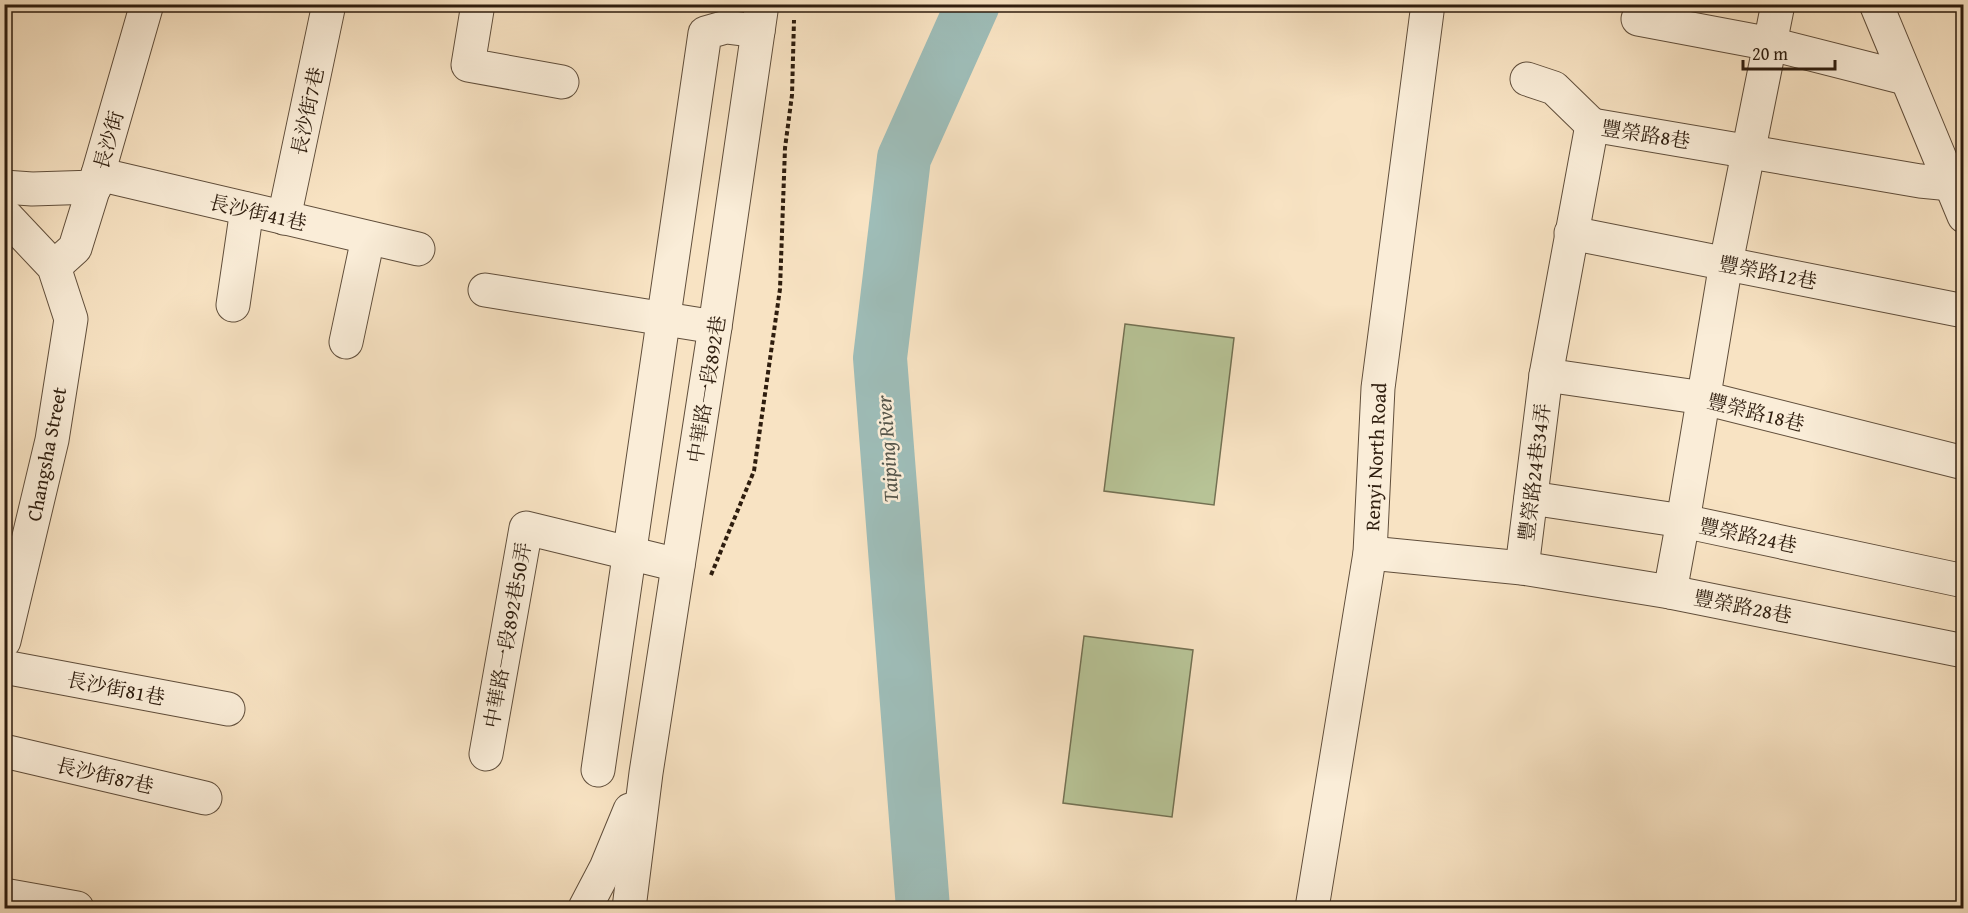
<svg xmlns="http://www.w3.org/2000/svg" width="1968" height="913" viewBox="0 0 1968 913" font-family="'Gentium Book Plus','Noto Serif TC',serif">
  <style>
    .green { fill: #b8c598; stroke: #737153; stroke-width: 1.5 }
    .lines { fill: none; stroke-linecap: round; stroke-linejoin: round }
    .river { stroke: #9ebdb8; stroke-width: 54 }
    .minor-casing { stroke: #604e3b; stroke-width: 35 }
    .path { stroke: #2e1d0e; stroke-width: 4; stroke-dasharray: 4.5 3; stroke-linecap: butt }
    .minor { stroke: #faedd8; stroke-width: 33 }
    .labels { text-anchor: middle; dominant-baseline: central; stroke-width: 5; stroke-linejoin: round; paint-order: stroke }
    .street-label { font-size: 20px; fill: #2e1d0e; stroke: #faedd8 }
    .water-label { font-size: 21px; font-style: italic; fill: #55554a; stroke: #faedd8 }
  </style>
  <rect width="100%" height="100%" fill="#f8e3c3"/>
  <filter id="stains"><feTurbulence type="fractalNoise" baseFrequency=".00333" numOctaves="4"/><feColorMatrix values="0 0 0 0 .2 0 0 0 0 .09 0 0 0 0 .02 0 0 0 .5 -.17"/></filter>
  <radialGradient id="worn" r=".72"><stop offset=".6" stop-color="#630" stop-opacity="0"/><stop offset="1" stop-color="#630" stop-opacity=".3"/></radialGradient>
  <path class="green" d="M1125 324 1234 338 1214 505 1104 491Z
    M1084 636 1193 650 1172 817 1063 803Z"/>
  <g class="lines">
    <path class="river" d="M923 908 880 358 904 158 973 4"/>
    <g class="minor-casing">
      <g id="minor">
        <path d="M478 4 468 65 562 82"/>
        <path d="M1876 4 1964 216"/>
        <path d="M1638 19 1771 44 1905 78"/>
        <path d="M1527 79 1554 88 1592 125"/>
        <path d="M1592 125 1920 181 1951 184"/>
        <path d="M98 174 418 249"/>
        <path d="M4 187 32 189 95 187"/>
        <path d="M4 214 54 267 71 319 52 440 4 641"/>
        <path d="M284 218 329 4"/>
        <path d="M1571 233 1964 311"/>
        <path d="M54 267 75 248 98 174 147 4"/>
        <path d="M485 290 715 327"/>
        <path d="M233 305 247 209"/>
        <path d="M346 342 368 238"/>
        <path d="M1546 375 1704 398 1964 463"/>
        <path d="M1531 498 1683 521 1964 581"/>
        <path d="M1370 553 1522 568 1670 592 1964 651"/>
        <path d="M1522 568 1546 375 1592 125"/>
        <path d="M1670 592 1683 521 1726 263 1778 4"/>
        <path d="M4 667 228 709"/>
        <path d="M4 751 205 798"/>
        <path d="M486 754 526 528 678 565"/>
        <path d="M598 770 705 33 726 27 758 31"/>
        <path d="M4 895 77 908"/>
        <path d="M585 908 606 868 630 810"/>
        <path d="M629 908 646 773 715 327 762 4"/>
        <path id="s1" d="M1312 908 1370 553 1378 388 1428 4"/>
      </g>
    </g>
    <path class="path" d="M711 575 754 471 780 289 785 148 792 95 794 20"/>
    <use href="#minor" class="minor"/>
  </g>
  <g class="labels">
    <g class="street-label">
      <text transform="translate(307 111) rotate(-78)">長沙街7巷</text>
      <text transform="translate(1646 134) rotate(9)">豐榮路8巷</text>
      <text transform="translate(108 140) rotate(-74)">長沙街</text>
      <text transform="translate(258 212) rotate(13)">長沙街41巷</text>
      <text transform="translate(1768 272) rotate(11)">豐榮路12巷</text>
      <text transform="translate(706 389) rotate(-81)">中華路一段892巷</text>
      <text transform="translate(1756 412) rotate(14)">豐榮路18巷</text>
      <text transform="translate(46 454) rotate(-79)">Changsha Street</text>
      <text stroke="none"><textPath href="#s1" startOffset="456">Renyi North Road</textPath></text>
      <text transform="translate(1534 472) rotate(-83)">豐榮路24巷34弄</text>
      <text transform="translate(1748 535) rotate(12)">豐榮路24巷</text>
      <text transform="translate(1743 606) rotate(11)">豐榮路28巷</text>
      <text transform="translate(507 635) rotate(-80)">中華路一段892巷50弄</text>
      <text transform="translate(116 688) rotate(11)">長沙街81巷</text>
      <text transform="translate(105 775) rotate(13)">長沙街87巷</text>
    </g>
    <g class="water-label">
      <text transform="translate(887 449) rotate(-94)">Taiping River</text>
    </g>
  </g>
  <rect width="1968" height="913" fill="none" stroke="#f8e3c3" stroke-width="24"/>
  <rect x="6" y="6" width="1956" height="901" fill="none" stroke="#2e1d0e" stroke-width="3"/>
  <rect x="12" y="12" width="1944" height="889" fill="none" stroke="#2e1d0e" stroke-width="1.5"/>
  <path d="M1743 60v9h92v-9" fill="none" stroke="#2e1d0e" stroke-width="3"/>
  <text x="1752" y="60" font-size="18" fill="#2e1d0e" stroke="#faedd8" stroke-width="4.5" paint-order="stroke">20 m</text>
  <rect width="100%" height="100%" filter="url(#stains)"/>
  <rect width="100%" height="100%" fill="url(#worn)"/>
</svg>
